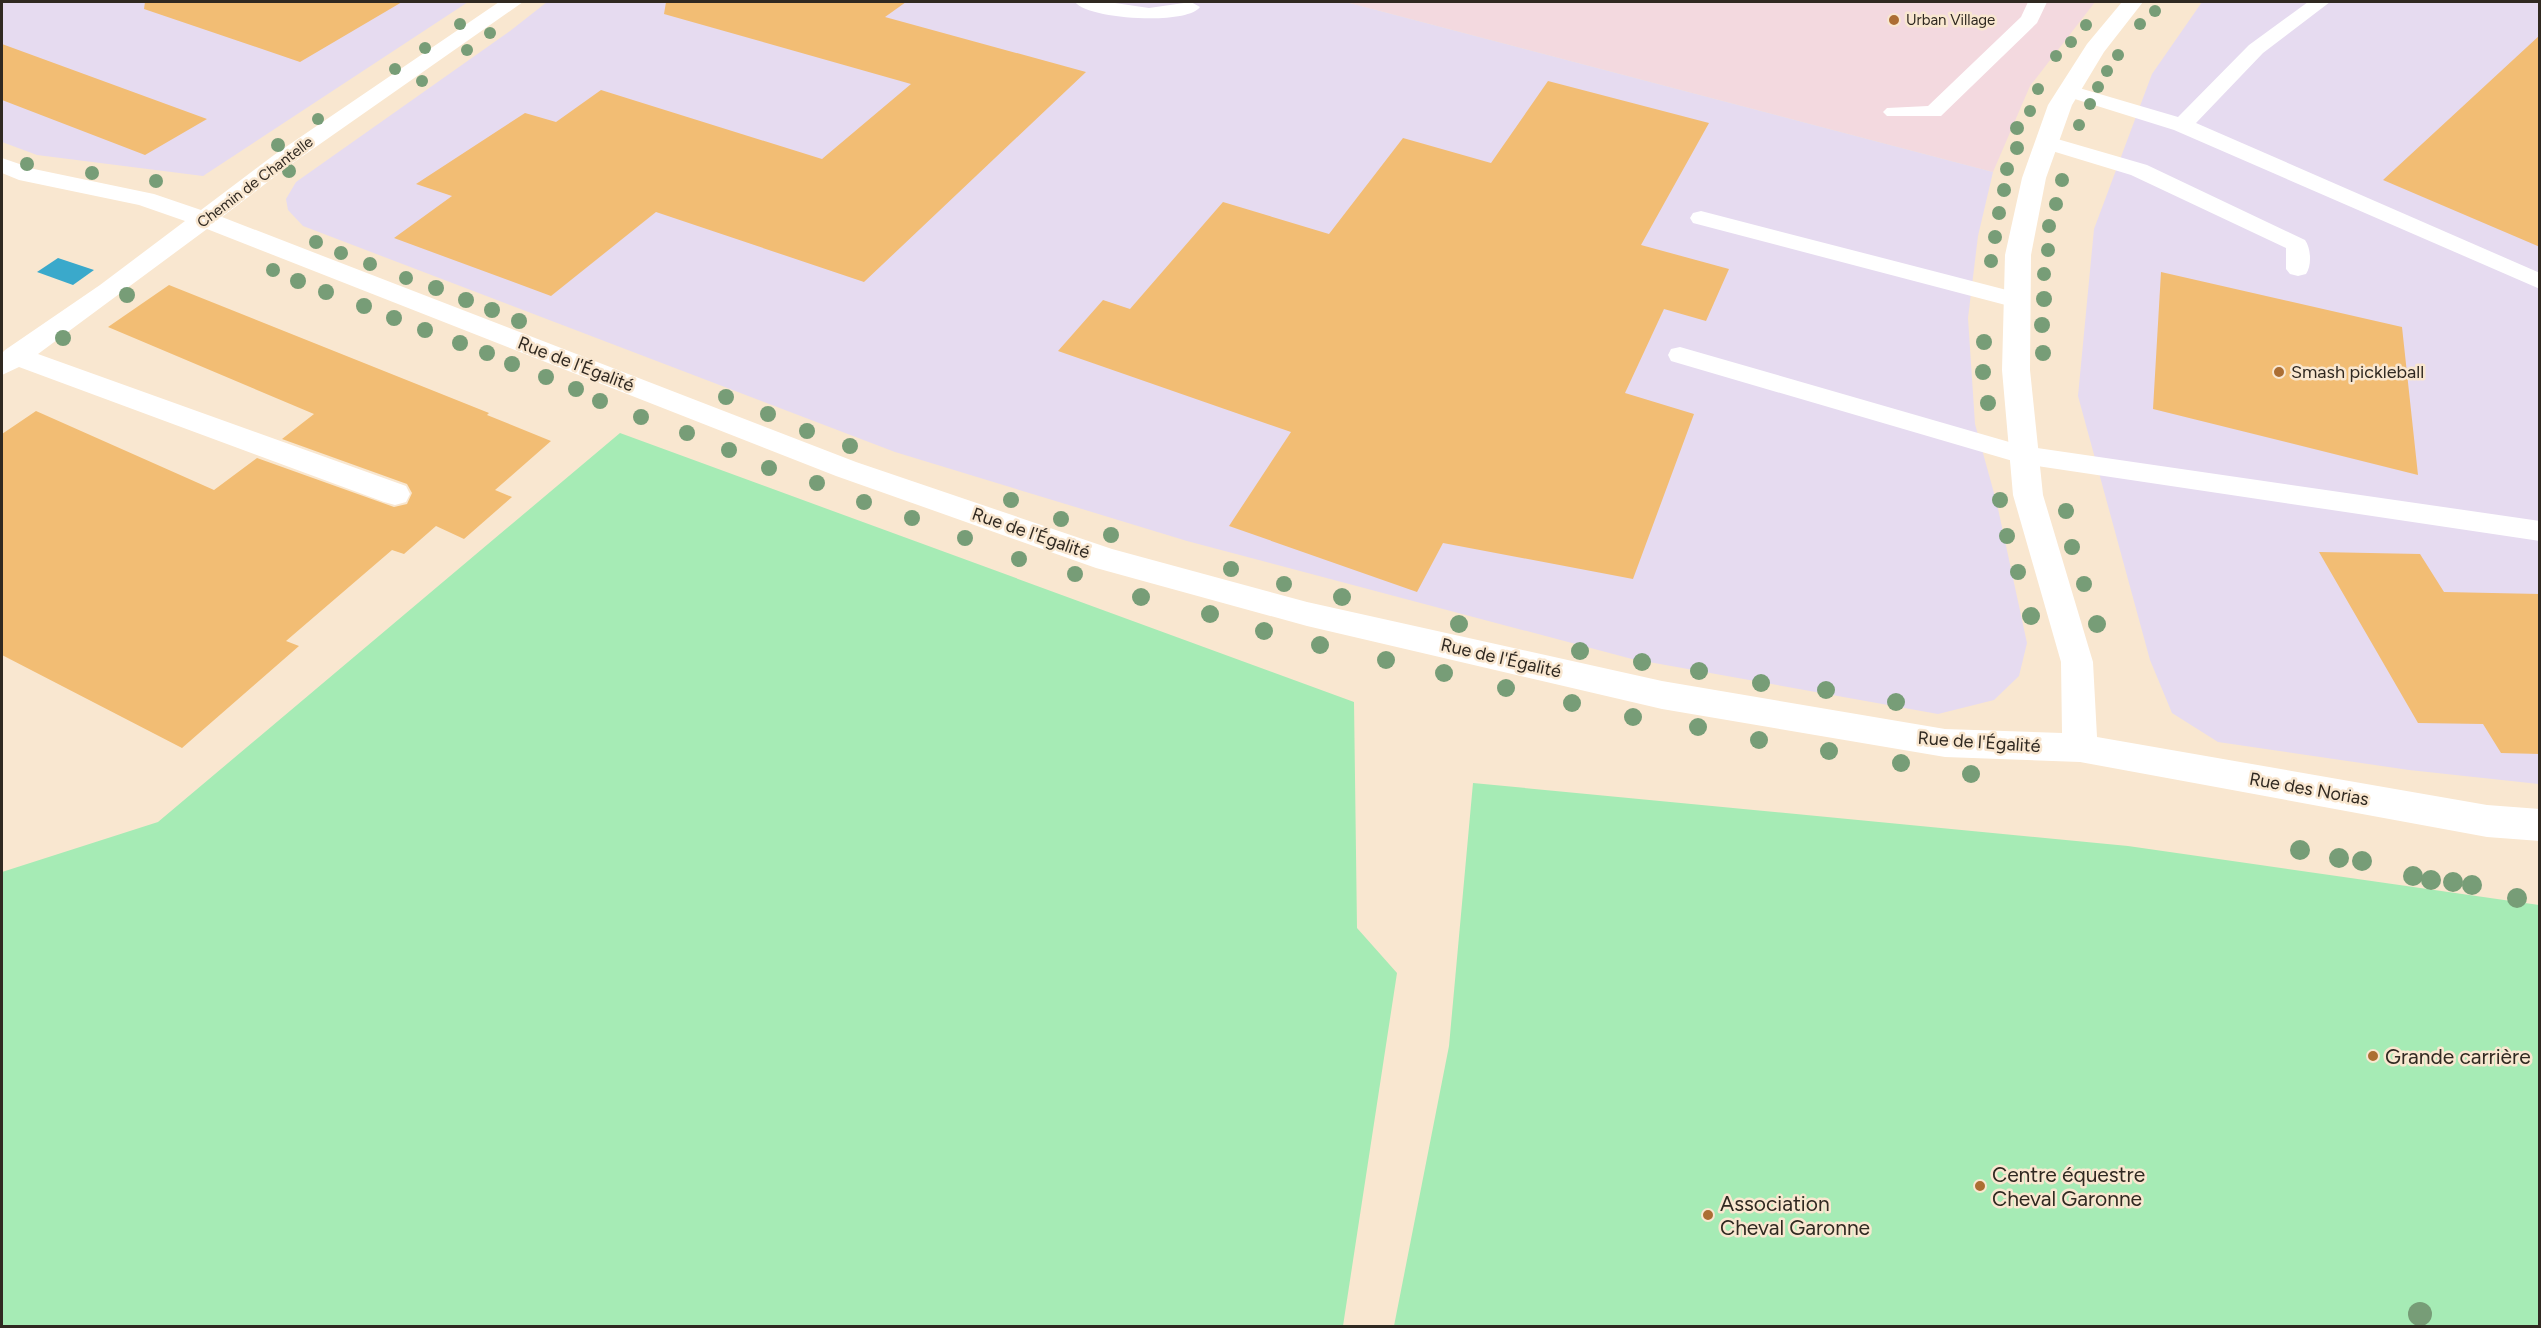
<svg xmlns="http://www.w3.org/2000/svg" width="2541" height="1328" viewBox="0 0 2541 1328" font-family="Figtree,sans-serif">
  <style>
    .commercial { fill: #f3d9df }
    .industrial { fill: #e6dbf0 }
    .green { fill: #a6ebb5 }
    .water { fill: #3aa9cb }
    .building { fill: #f2bd74 }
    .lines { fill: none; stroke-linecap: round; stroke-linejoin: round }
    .lane { fill: #fff; fill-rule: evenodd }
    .street { fill: #fff; fill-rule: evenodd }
    .tree { fill: #779d77 }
    .poi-dot { fill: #ac6e33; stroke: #f9e7d0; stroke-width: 2 }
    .labels { text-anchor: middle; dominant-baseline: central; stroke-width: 5; stroke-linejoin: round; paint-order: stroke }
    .far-poi-label { font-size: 15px; fill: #302921; stroke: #f9e7d0; text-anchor: start }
    .far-street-label { font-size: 15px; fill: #302921; stroke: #f9e7d0 }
    .street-label { font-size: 18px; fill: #302921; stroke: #f9e7d0 }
    .poi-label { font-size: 18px; fill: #302921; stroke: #f9e7d0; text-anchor: start }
    .near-poi-label { font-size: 21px; fill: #302921; stroke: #f9e7d0; text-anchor: start }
  </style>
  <rect width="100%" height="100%" fill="#f9e7d0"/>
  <path class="commercial" d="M1346 2H2095L2030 86 1993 172Z"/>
  <path class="industrial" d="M2 2H468L203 176 37 155 2 142Z
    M547 2H1346L1993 172 1978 236 1968 318 1975 424 1997 504 2027 643 2019 676 1994 700 1938 714 1632 659 1187 541 895 452 303 226 288 210 286 199 296 182 510 31Z
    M2202 2H2539V784L2409 770 2218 742 2172 713 2150 660 2078 396 2094 229 2152 74Z"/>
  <path class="green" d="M620 433 1354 702 1357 928 1397 973 1343 1326H2V872L158 822Z
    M1473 783 2128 846 2539 905V1326H1394L1449 1046Z"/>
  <path class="water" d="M58 258 94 270 73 285 37 272Z"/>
  <path class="building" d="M145 2H402L300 62 144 9Z
    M666 2H906L885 17 1086 72 864 282 656 212 551 296 394 238 452 196 416 184 525 113 556 122 601 90 822 159 911 84 664 14Z
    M2540 35V247L2383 180Z
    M2 44 207 119 145 155 2 100Z
    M1548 81 1709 123 1641 245 1729 269 1706 321 1664 309 1625 393 1694 414 1633 579 1443 543 1417 592 1229 526 1291 432 1058 351 1103 300 1130 309 1223 202 1329 234 1403 138 1491 163Z
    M2161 272 2402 327 2418 475 2153 409Z
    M169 285 489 413 487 415 551 441 495 490 512 497 464 539 436 526 404 554 392 550 286 641 299 646 182 748 2 655V434L36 411 214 490 257 458 394 507 407 504 412 493 407 484 282 439 314 414 108 327Z
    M2319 552 2420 554 2444 592 2540 594V754L2501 753 2483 724 2418 723Z"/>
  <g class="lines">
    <path class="lane" d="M1075 2H1108L1149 8 1191 2 1200 7C1186 26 1087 19 1075 2Z
      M2028 2H2047L2037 23 1941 116H1887L1883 112 1887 108 1928 106 2021 17Z
      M2308 2H2330L2263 53 2196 123 2540 273V289L2174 130 2062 95 2059 91 2062 87 2069 85 2178 117 2249 45Z
      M2047 136 2147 165 2305 240C2311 248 2312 266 2306 274L2298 276 2290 274 2286 269V248L2131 175 2039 147 2036 142 2039 137Z
      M1701 211 2026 295 2029 300 2026 305 2017 308 1693 223 1690 218 1693 213Z
      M1680 347 2023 446 2540 521V541L2023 464 1671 361 1668 355 1671 349Z"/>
    <path class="street" d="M499 2H523L290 165 222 217 856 462 1112 549 1307 602 1662 681 1945 729 2062 733 2061 662 2013 495 2002 370 2005 255 2022 178 2048 105 2087 44 2122 2H2143L2104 52 2072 105 2046 178 2031 255 2030 370 2043 495 2093 662 2097 737 2487 805 2540 809V841L2487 837 2080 762 1945 757 1662 709 1307 626 1096 568 836 476 207 229 38 354 406 486 410 494 406 502 395 505 384 502 19 367 2 375V353L5 350 100 285 185 221 139 205 19 180 2 173V158L34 169 154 194 201 210 274 155Z"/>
  </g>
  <g class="tree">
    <circle cx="2155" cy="11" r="6"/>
    <circle cx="460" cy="24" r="6"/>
    <circle cx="2140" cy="24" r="6"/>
    <circle cx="2086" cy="25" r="6"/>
    <circle cx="490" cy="33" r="6"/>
    <circle cx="2071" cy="42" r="6"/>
    <circle cx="425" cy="48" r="6"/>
    <circle cx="467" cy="50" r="6"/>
    <circle cx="2118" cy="55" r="6"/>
    <circle cx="2056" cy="56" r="6"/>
    <circle cx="395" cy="69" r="6"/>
    <circle cx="2107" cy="71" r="6"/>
    <circle cx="422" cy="81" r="6"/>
    <circle cx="2098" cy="87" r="6"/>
    <circle cx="2038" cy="89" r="6"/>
    <circle cx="2090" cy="104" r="6"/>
    <circle cx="2030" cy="111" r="6"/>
    <circle cx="318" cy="119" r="6"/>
    <circle cx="2079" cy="125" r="6"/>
    <circle cx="2017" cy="128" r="7"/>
    <circle cx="278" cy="145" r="7"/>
    <circle cx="2017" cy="148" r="7"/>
    <circle cx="27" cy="164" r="7"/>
    <circle cx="2007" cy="169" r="7"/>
    <circle cx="289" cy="171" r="7"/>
    <circle cx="92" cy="173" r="7"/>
    <circle cx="2062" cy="180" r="7"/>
    <circle cx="156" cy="181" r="7"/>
    <circle cx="2004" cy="190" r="7"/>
    <circle cx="2056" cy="204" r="7"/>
    <circle cx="1999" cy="213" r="7"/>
    <circle cx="2049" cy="226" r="7"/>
    <circle cx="1995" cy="237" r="7"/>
    <circle cx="316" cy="242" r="7"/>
    <circle cx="2048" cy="250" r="7"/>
    <circle cx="341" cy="253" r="7"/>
    <circle cx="1991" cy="261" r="7"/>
    <circle cx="370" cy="264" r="7"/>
    <circle cx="273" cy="270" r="7"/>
    <circle cx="2044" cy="274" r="7"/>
    <circle cx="406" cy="278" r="7"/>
    <circle cx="298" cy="281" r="8"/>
    <circle cx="436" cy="288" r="8"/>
    <circle cx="326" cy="292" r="8"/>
    <circle cx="127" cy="295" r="8"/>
    <circle cx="2044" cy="299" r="8"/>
    <circle cx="466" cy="300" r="8"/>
    <circle cx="364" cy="306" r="8"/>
    <circle cx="492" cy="310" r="8"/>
    <circle cx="394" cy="318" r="8"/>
    <circle cx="519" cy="321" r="8"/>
    <circle cx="2042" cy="325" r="8"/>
    <circle cx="425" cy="330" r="8"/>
    <circle cx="63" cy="338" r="8"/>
    <circle cx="1984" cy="342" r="8"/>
    <circle cx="460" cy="343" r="8"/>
    <circle cx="487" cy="353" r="8"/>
    <circle cx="2043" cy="353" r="8"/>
    <circle cx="512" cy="364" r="8"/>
    <circle cx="1983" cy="372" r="8"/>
    <circle cx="546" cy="377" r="8"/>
    <circle cx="576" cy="389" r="8"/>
    <circle cx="726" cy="397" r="8"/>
    <circle cx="600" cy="401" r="8"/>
    <circle cx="1988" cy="403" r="8"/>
    <circle cx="768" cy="414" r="8"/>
    <circle cx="641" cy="417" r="8"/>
    <circle cx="807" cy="431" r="8"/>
    <circle cx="687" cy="433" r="8"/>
    <circle cx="850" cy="446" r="8"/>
    <circle cx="729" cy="450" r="8"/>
    <circle cx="769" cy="468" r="8"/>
    <circle cx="817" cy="483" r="8"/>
    <circle cx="1011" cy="500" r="8"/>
    <circle cx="2000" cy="500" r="8"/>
    <circle cx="864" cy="502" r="8"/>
    <circle cx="2066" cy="511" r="8"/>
    <circle cx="912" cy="518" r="8"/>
    <circle cx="1061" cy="519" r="8"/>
    <circle cx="1111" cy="535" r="8"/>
    <circle cx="2007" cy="536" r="8"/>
    <circle cx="965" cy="538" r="8"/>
    <circle cx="2072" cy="547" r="8"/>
    <circle cx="1019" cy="559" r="8"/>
    <circle cx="1231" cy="569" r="8"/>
    <circle cx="2018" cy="572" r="8"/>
    <circle cx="1075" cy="574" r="8"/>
    <circle cx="1284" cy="584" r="8"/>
    <circle cx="2084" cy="584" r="8"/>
    <circle cx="1141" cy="597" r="9"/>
    <circle cx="1342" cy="597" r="9"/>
    <circle cx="1210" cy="614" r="9"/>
    <circle cx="2031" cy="616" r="9"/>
    <circle cx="1459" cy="624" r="9"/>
    <circle cx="2097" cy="624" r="9"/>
    <circle cx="1264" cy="631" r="9"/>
    <circle cx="1320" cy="645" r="9"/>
    <circle cx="1580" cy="651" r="9"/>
    <circle cx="1386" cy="660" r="9"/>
    <circle cx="1642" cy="662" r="9"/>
    <circle cx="1699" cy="671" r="9"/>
    <circle cx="1444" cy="673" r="9"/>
    <circle cx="1761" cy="683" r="9"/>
    <circle cx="1506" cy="688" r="9"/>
    <circle cx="1826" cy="690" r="9"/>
    <circle cx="1896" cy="702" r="9"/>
    <circle cx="1572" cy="703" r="9"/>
    <circle cx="1633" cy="717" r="9"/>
    <circle cx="1698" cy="727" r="9"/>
    <circle cx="1759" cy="740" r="9"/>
    <circle cx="1829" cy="751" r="9"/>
    <circle cx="1901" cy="763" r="9"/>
    <circle cx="1971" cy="774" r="9"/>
    <circle cx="2300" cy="850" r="10"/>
    <circle cx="2339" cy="858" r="10"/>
    <circle cx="2362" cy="861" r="10"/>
    <circle cx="2413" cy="876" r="10"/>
    <circle cx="2431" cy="880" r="10"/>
    <circle cx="2453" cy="882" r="10"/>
    <circle cx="2472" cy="885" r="10"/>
    <circle cx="2517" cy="898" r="10"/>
    <circle cx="2420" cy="1314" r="12"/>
  </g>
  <g class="poi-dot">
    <circle cx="1894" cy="20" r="6"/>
    <circle cx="2279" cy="372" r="6"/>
    <circle cx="2373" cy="1056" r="6"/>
    <circle cx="1980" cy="1186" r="6"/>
    <circle cx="1708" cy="1215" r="6"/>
  </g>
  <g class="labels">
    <g class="far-poi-label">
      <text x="1906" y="20">Urban Village</text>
    </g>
    <g class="far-street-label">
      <text transform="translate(255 182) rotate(-37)">Chemin de Chantelle</text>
    </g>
    <g class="street-label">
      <text transform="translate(576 364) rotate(21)">Rue de l'Égalité</text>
      <text transform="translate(1031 533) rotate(19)">Rue de l'Égalité</text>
      <text transform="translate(1501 658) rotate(13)">Rue de l'Égalité</text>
      <text transform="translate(1979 742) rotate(4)">Rue de l'Égalité</text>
      <text transform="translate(2309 789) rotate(10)">Rue des Norias</text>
    </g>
    <g class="poi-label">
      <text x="2291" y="372">Smash pickleball</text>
    </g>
    <g class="near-poi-label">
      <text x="2385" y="1056">Grande carrière</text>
      <text x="1992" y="1174">Centre équestre<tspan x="1992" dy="24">Cheval Garonne</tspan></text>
      <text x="1720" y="1203">Association<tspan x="1720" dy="24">Cheval Garonne</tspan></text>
    </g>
  </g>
  <rect width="2541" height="1328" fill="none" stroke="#302921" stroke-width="6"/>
</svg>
